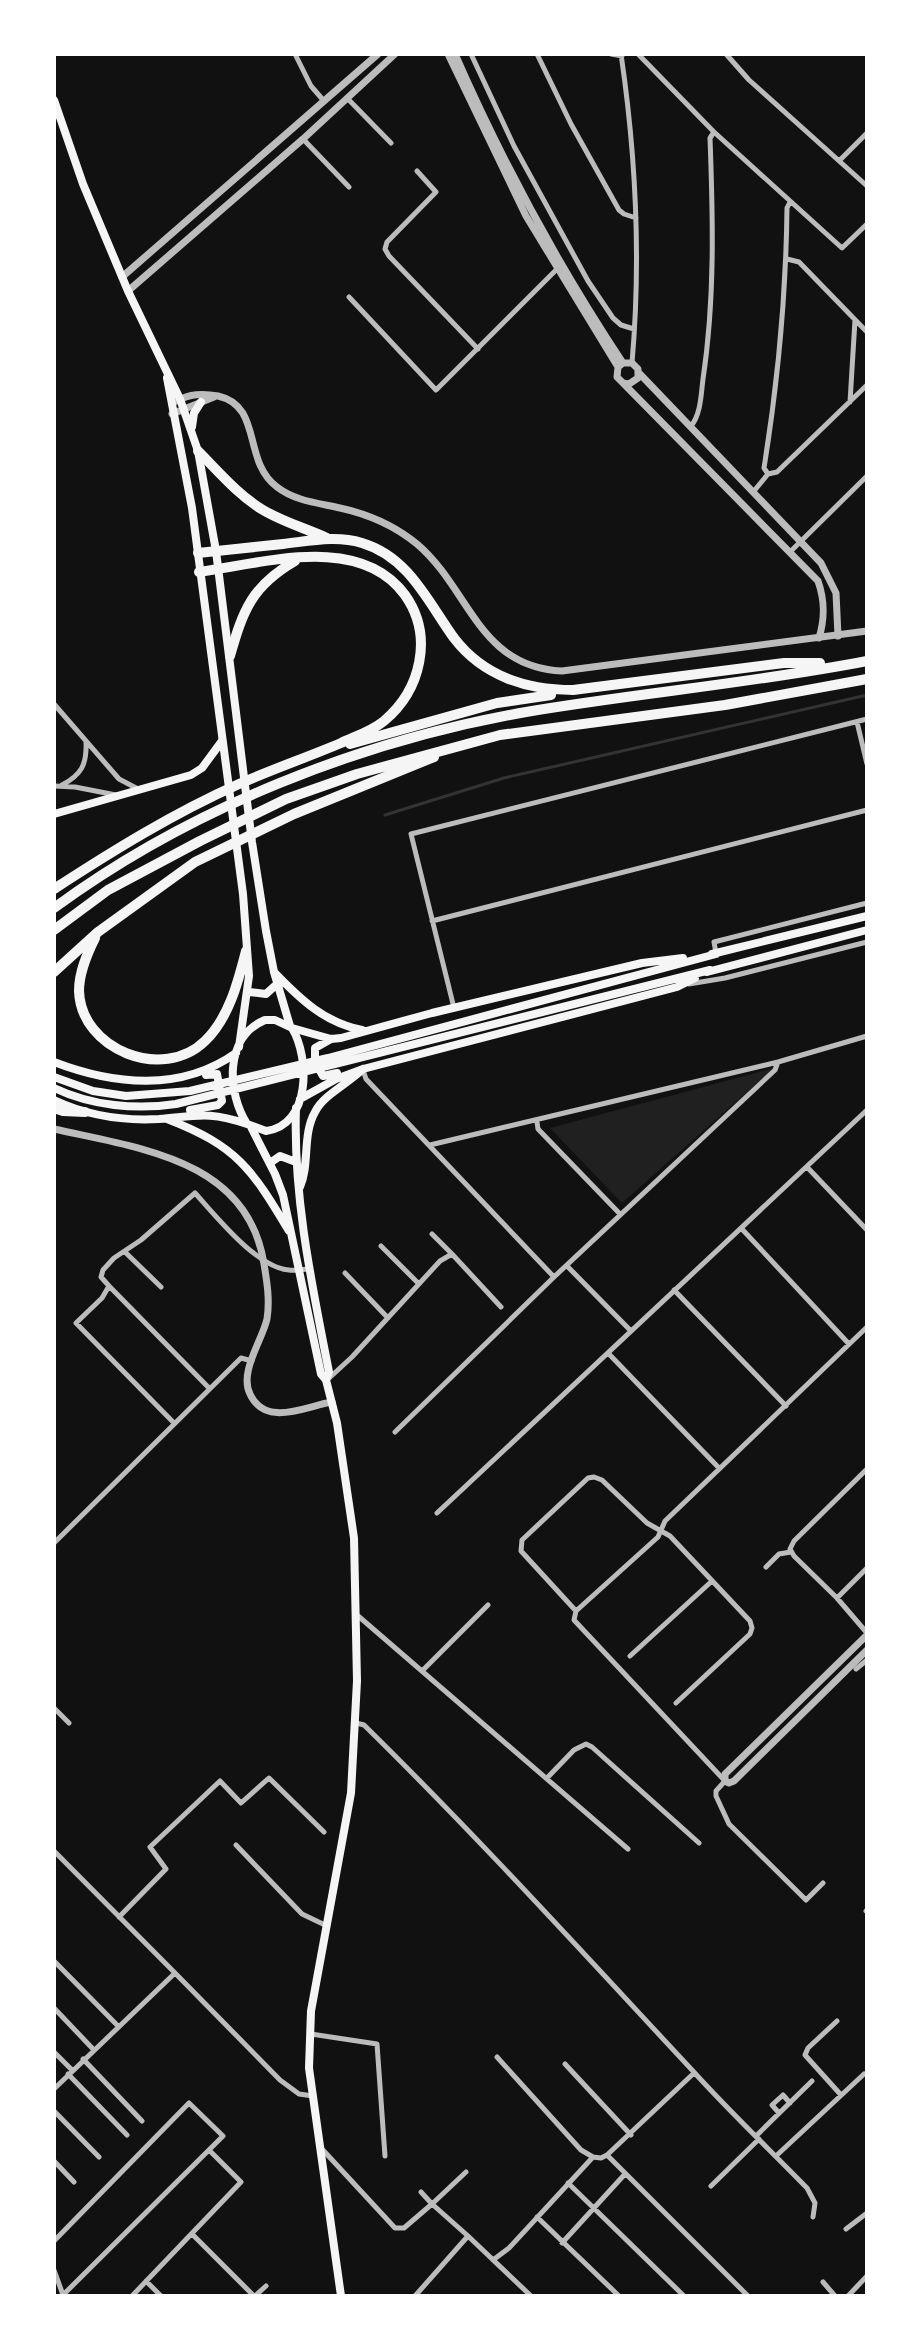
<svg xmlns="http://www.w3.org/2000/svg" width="921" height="2350" viewBox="0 0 921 2350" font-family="Roboto,sans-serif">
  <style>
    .green { fill: #202020 }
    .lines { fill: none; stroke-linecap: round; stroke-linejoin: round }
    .stream { stroke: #333; stroke-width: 3 }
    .minor { stroke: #bcbcbc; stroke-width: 5 }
    .tertiary { stroke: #bcbcbc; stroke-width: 7 }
    .secondary { stroke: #f5f5f5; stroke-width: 8 }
    .primary { stroke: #f5f5f5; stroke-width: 8 }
    .motorway { stroke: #f5f5f5; stroke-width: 10 }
  </style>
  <rect width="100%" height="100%" fill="#111"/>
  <path class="green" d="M774 1068 622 1203 550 1128Z"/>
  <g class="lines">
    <path class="stream" d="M385 815 504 778 867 695"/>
    <path class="minor" d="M295 54 311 86 324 101
      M471 54 514 146 588 281 613 318 621 325 634 329
      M537 54 571 124 619 210 624 214 636 218
      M611 54 622 56
      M621 54C636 156 641 260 632 363
      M638 54 714 132 842 248 867 224
      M726 54 749 80 867 186
      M347 98 391 143
      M303 139 349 187
      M840 160 867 133
      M417 171 436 192 387 242 385 249 389 256 478 349
      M787 259 799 262 867 332
      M349 297 436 390 558 268
      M850 402 855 320
      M691 426C701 414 701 394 703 379 715 299 713 219 710 138L714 132
      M768 474 777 472 867 385
      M754 491 768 474 764 468C778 381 786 295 787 208L790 202
      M790 552 867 476
      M54 704 119 779 140 790
      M857 722 867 764
      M62 785C81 775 87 765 86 742
      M54 786 75 787 116 795
      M432 921 867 810
      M716 953 714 942 867 903
      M689 984 725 978 867 942
      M454 1008 411 834 867 719
      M363 1070 366 1079 554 1277
      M537 1122 538 1129 620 1214
      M430 1145 778 1062 867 1036
      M807 1167 867 1230
      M741 1228 849 1344
      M432 1234 452 1254
      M381 1246 419 1284
      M125 1252 161 1287
      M568 1267 630 1330
      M345 1273 388 1318
      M109 1286 209 1388
      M674 1290 786 1406
      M608 1353 719 1468
      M327 1380 352 1357 440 1261 452 1254 501 1307
      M174 1423 76 1323 102 1298 109 1286 101 1277 103 1270 114 1258 141 1240 195 1193C216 1216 257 1268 289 1270 295 1271 302 1269 309 1269
      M395 1432 554 1277 775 1070 778 1062
      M867 1469 794 1541 790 1549 794 1556 837 1598 867 1633
      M437 1513 867 1110
      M54 1543 241 1358 252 1361
      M766 1567 779 1554 791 1552
      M837 1598 867 1568
      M576 1611 521 1551 522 1540 588 1478 594 1477 602 1480 647 1523 670 1536 750 1621 752 1628 750 1634 676 1703
      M357 1615 628 1849
      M630 1656 712 1581
      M856 1669 867 1660
      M422 1671 488 1605
      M54 1708 69 1723
      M356 1723 364 1725C477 1836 584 1954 692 2070 729 2111 769 2149 807 2188L815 2203 813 2217
      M547 1778 574 1750 586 1744 592 1747 699 1843
      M236 1845 302 1914 325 1925
      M54 1851 175 1973
      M823 1883 806 1900 729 1824 716 1796V1791L725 1781 574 1620 576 1611 658 1537 665 1521 867 1327
      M866 1911 867 1910
      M119 1917 166 1869 150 1847 220 1781 241 1803 269 1778 324 1832
      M54 1961 118 2026
      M54 2008 93 2049
      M837 2021 808 2048 805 2055 841 2095
      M311 2034 377 2044 385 2156
      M54 2052 72 2070
      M497 2057 581 2150 593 2157
      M83 2059 142 2121
      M565 2064 631 2135
      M68 2074 127 2135
      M54 2089 175 1973 280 2080 299 2094 313 2096
      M54 2111 99 2157
      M779 2113 772 2105 783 2095 790 2103
      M756 2136 812 2081
      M322 2149 395 2228H404L432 2204 468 2236 415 2296
      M607 2155 748 2296
      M776 2156 864 2074
      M54 2161 74 2182
      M568 2183 684 2296
      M711 2186 759 2139
      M421 2192 432 2204 466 2172
      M537 2217 619 2296
      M846 2229 867 2213
      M192 2234 254 2296
      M468 2236 531 2296
      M54 2241 189 2103 223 2136 63 2295
      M562 2243 625 2174
      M493 2260 509 2248 593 2157 601 2158 607 2155 694 2073
      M54 2270 63 2295
      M146 2281 161 2296
      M823 2282 835 2296
      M132 2296 241 2182 209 2150
      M255 2296 266 2286
      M848 2296 867 2276"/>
    <path class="tertiary" d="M448 54 526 216 618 367 617 377 623 383 629 384 638 378V369L632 363H623L618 367
      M455 54C502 161 558 265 623 363
      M122 277 378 54
      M128 291 303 139 395 54
      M638 372 821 563 836 593 838 636
      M623 383 818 581C825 601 825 618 819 638
      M176 401C190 394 202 393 218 396 263 406 242 461 277 487 295 501 318 503 340 508 368 514 395 526 417 544 470 589 478 667 562 671L867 631
      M172 414 214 397
      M54 1129C138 1148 248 1159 264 1264 267 1282 270 1300 267 1319 262 1341 239 1372 250 1394 266 1428 306 1406 332 1402
      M867 1635 725 1774V1781L729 1783 734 1781 867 1650"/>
    <path class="secondary" d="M54 100 83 184 128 291 180 399 198 451 216 551 252 842 266 931 274 972 290 1026
      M167 378 192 508 243 894 249 976 239 1047
      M192 427 194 413 201 402
      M712 954 867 916
      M707 972 867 930
      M275 973C300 999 325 1023 362 1030
      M249 992 266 994 277 984
      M265 1020H275L292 1028C310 1058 311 1125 266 1131L247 1124C227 1093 224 1037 265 1020Z
      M292 1028 331 1039 341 1038 432 1013 642 963 683 958
      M331 1039 315 1048V1062L323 1076 337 1073
      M54 1062C114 1085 181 1092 236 1053
      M54 1077 93 1091 126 1096 190 1091 328 1058 716 954
      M54 1088C92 1106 136 1110 176 1104L710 970
      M300 1099 336 1079 363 1069 677 987 695 978
      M54 1100C88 1116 123 1121 159 1119 197 1116 209 1111 247 1124
      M296 1108C293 1197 312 1285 329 1372L326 1380 337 1423 354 1538 357 1681 351 1793 311 2011 309 2068 341 2296
      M190 1110 218 1105 222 1101 217 1074 206 1075
      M167 1119C237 1146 252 1169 289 1231
      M251 1127 275 1174 283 1195 321 1374 326 1380
      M270 1163 280 1156 296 1162
      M300 1187C310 1164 302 1135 315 1112 323 1095 349 1083 363 1069"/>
    <path class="primary" d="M54 814 191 775 202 768 222 741"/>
    <path class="motorway" d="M198 451C218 471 238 495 263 510 283 522 305 528 327 538
      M198 553C226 550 255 547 283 544 310 541 336 535 362 543 409 557 428 602 454 638 483 676 527 690 573 690L784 663H820
      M230 656C243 610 252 586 295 561
      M350 744 497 703 551 695
      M54 889C114 850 174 813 239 784 273 769 308 757 341 743 356 736 372 731 384 721 421 690 434 636 405 595 360 533 264 563 199 572
      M54 908C190 808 360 741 526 712 639 693 754 683 867 661
      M54 930 108 890 200 841 286 799 357 774 500 735 725 705 867 679
      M95 938C87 954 79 972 79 991 81 1050 163 1082 205 1041 229 1018 238 982 246 951
      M54 972 98 932 195 862 294 814 434 757
      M54 1108 63 1111 85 1112"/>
  </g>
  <rect width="921" height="2350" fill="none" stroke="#ffffff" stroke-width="112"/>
</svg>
